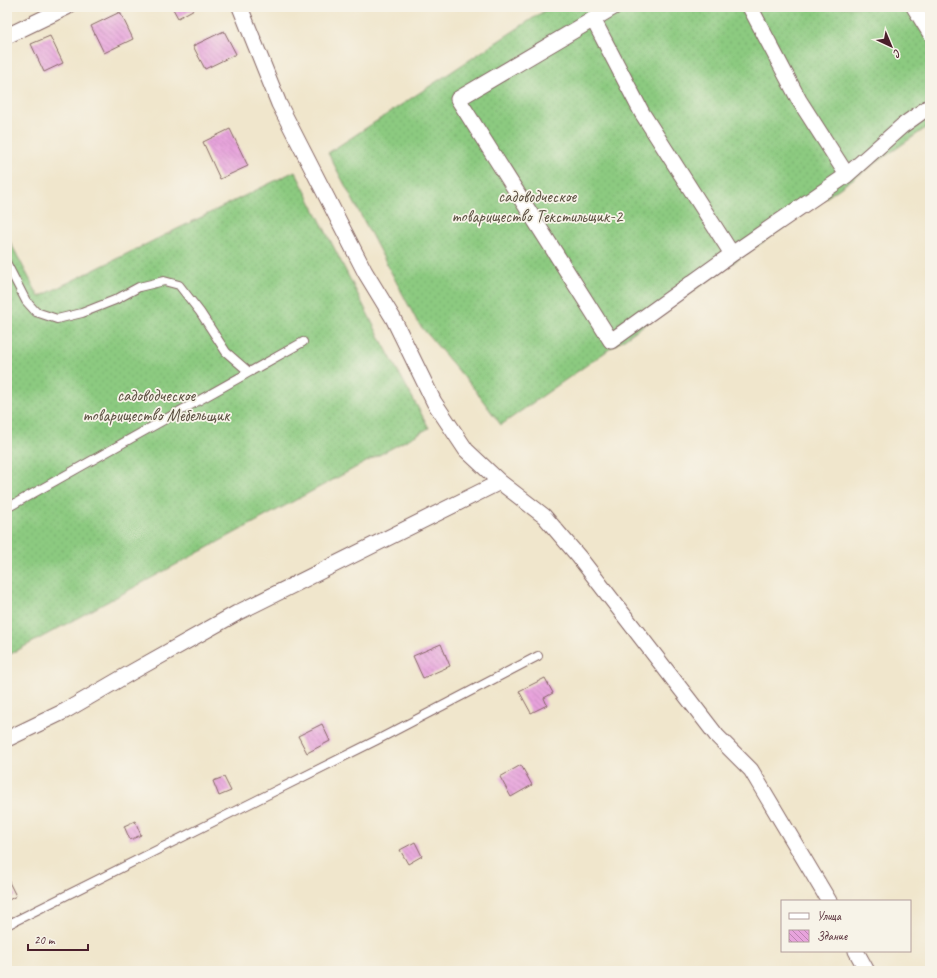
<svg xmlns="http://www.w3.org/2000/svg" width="937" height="978" viewBox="0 0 937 978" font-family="Caveat,sans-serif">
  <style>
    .grass { fill: url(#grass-dots); stroke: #6b7456 }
    .building { fill: url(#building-back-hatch) }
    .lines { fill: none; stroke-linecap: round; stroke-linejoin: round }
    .service-casing { stroke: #846563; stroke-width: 10 }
    .minor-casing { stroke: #846563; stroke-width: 17 }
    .service { stroke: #fff; stroke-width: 8 }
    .minor { stroke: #fff; stroke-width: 15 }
    .labels { text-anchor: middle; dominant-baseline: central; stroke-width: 3.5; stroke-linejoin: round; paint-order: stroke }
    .park-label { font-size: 17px; fill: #5e5244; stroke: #f7f3e8 }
  </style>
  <defs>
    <pattern id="grass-dots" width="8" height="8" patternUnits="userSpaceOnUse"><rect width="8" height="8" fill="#8cca80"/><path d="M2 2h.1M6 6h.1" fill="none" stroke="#7aad6f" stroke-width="1.8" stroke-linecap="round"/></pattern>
    <pattern id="building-back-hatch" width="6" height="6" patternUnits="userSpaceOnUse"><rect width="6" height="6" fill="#e7a3dc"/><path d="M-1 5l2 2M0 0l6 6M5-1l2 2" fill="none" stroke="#bd84b3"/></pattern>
  </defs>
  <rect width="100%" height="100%" fill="#f7f3e8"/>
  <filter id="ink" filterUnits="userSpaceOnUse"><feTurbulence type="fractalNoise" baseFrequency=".025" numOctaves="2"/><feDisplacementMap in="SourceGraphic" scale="8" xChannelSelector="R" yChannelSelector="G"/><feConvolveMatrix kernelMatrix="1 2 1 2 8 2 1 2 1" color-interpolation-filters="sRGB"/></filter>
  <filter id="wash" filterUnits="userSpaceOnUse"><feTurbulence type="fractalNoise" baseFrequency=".012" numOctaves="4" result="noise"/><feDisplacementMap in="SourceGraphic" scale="16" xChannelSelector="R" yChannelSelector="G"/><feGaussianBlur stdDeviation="0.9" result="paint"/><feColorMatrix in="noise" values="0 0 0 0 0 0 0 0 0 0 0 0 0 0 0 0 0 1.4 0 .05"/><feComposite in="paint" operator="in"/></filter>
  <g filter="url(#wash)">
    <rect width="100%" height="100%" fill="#f0e6cc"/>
    <path class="grass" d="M550 7H930V125L501 425 475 390 418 323 328 153Z
      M295 171 381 340 429 428 7 656V236L39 297Z"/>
    <g id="blocks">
      <path class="building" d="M172 7H198L178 18Z
        M120 12 133 39 104 53 91 26Z
        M224 31 236 54 205 69 193 46Z
        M50 36 63 63 44 72 31 44Z
        M230 129 248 166 220 179 203 142Z
        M441 644 450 666 423 678 413 656Z
        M545 678 553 693 544 698 547 705 531 713 519 691Z
        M322 724 330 741 307 753 298 736Z
        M521 765 532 785 511 797 500 777Z
        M224 777 231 791 219 796 213 781Z
        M135 821 141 835 130 840 124 826Z
        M415 842 422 856 408 864 400 850Z
        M7 878 16 896 7 901Z"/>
    </g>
  </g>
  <g filter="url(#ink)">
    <use href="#blocks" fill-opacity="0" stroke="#846563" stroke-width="1"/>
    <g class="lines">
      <g class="service-casing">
        <path id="service" d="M7 264 26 301 36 312 57 319 82 313 115 300 139 287 164 281 179 285 200 312 226 352 249 372
          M7 508 303 342
          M7 925 377 740 538 656"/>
      </g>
      <g class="minor-casing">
        <path id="minor" d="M240 7 279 104 365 272 393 318 434 402 466 450 500 482 544 516 579 557 717 736 751 770 829 901
          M614 7 458 99 611 341 732 254 847 175 902 126 930 106
          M750 7 799 100 847 175
          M914 7 930 33
          M593 19 642 113 732 254
          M7 36 67 7
          M7 739 65 711 132 672 237 613 500 482
          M856 951 867 971"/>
      </g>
      <use href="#service" class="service"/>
      <use href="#minor" class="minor"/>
    </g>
  </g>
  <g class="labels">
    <g class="park-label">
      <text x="537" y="196">садоводческое<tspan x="537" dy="20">товарищество Текстильщик-2</tspan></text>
      <text x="156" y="395">садоводческое<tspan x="156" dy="20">товарищество Мебельщик</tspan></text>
    </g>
  </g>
  <rect width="937" height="978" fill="none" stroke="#f7f3e8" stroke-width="24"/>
  <rect x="781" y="900" width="130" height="52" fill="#f7f3e8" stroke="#b29e9c"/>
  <rect x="789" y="913" width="20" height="6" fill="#ffffff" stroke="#b29e9c"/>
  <text x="817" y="920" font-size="12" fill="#4a1f2b">Улица</text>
  <rect x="789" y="930" width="20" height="12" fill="url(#building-back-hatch)" stroke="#b29e9c"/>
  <text x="817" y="940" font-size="12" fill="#4a1f2b">Здание</text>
  <g transform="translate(891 46) rotate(136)" stroke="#f7f3e8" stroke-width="3" paint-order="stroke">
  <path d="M0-3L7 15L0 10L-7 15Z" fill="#4a1f2b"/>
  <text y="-6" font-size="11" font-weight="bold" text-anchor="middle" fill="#4a1f2b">С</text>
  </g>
  <path d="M28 944v6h60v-6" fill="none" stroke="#4a1f2b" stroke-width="2"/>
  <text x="34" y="944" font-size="12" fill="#4a1f2b" stroke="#f7f3e8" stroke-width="3" paint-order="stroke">20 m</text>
</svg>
